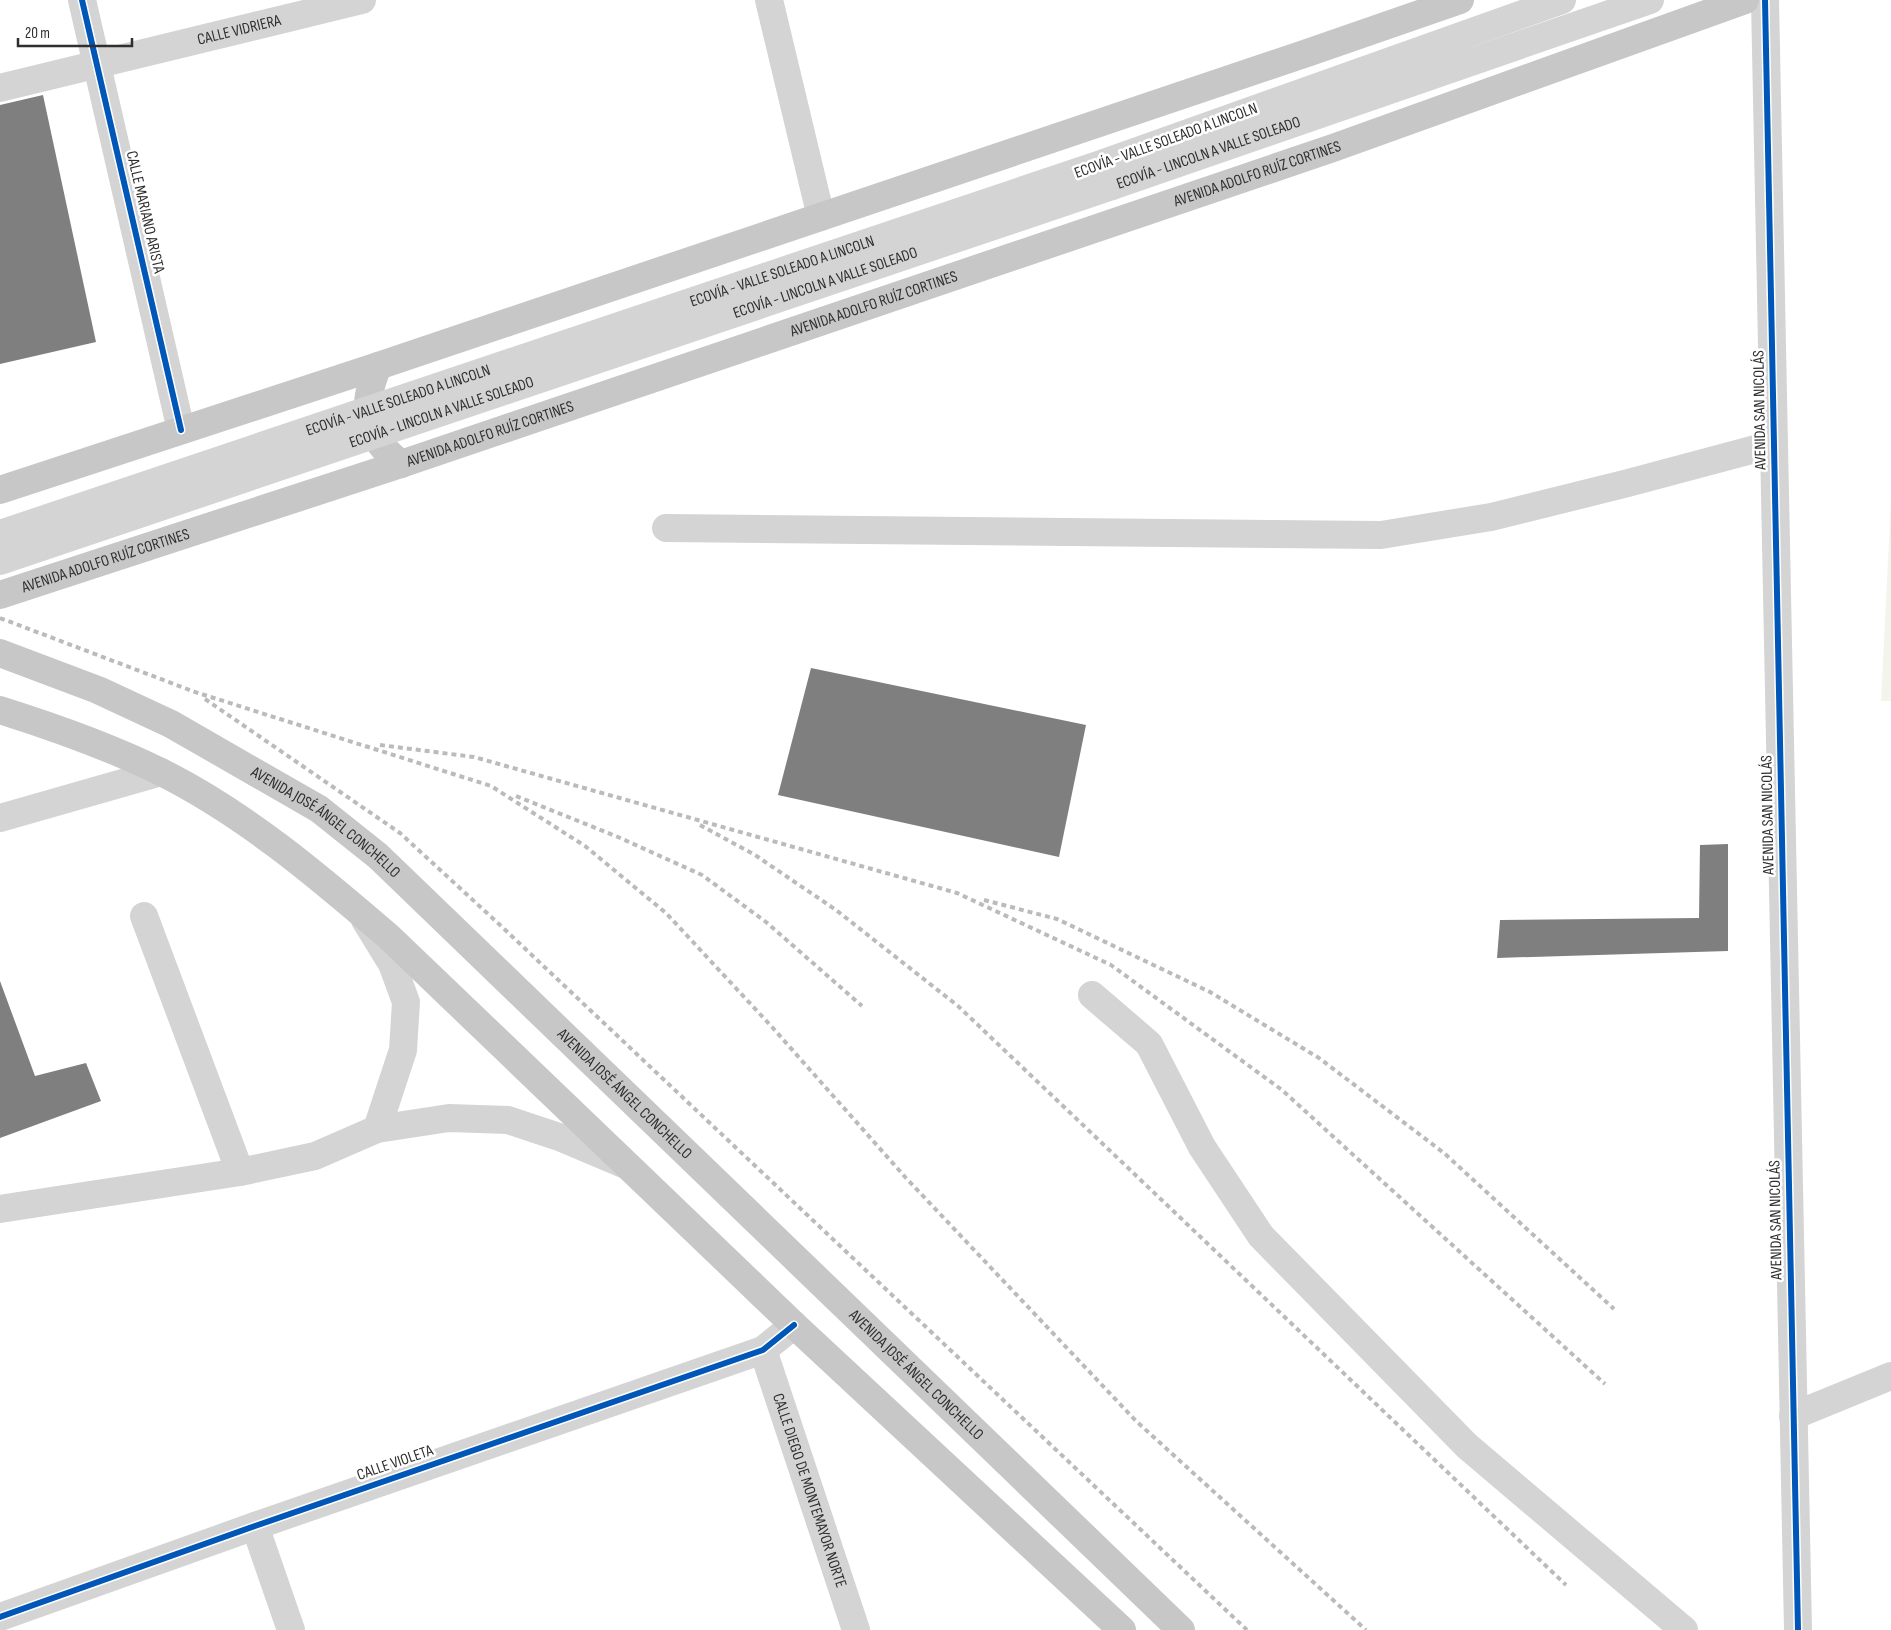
<svg xmlns="http://www.w3.org/2000/svg" width="1891" height="1630" viewBox="0 0 1891 1630" font-family="'Sofia Sans Condensed',sans-serif">
  <style>
    .green { fill: #f2f5ec }
    .building { fill: #7f7f7f }
    .lines { fill: none; stroke-linecap: round; stroke-linejoin: round }
    .minor { stroke: #d4d4d4; stroke-width: 28 }
    .major { stroke: #c7c7c7; stroke-width: 28 }
    .rail { stroke: #bbb; stroke-width: 4; stroke-dasharray: 5 4; stroke-linecap: butt }
    .minor-bridge { stroke: #d4d4d4; stroke-width: 28 }
    .cycleway-casing { stroke: #fff; stroke-width: 9 }
    .cycleway { stroke: #0057b8; stroke-width: 6 }
    .labels { text-anchor: middle; dominant-baseline: central; stroke-width: 5; stroke-linejoin: round; paint-order: stroke }
    .street-label { font-size: 16px; fill: #2f2f2f; stroke: #fff }
  </style>
  <rect width="100%" height="100%" fill="#fff"/>
  <path class="green" d="M1891 501V701H1881Z"/>
  <path class="building" d="M43 95 96 342 0 364V105Z
    M811 668 1086 725 1059 857 778 795Z
    M1728 844V951L1497 958 1500 920 1699 918 1700 845Z
    M0 981 35 1076 86 1063 101 1101 0 1138Z"/>
  <g class="lines">
    <g class="minor">
      <path d="M82 0 181 430"/>
      <path d="M769 0 821 217"/>
      <path d="M1765 0 1798 1630"/>
      <path id="s1" d="M0 88 362 0"/>
      <path d="M1104 163 1562 0"/>
      <path id="s2" d="M1112 186 1650 0"/>
      <path d="M666 528 1381 535 1491 517 1628 483 1774 444"/>
      <path d="M0 818 161 772"/>
      <path d="M144 916 240 1172"/>
      <path d="M365 920 392 964 406 1002 403 1050 377 1129"/>
      <path d="M1092 995 1149 1044 1202 1147 1261 1236 1467 1446 1684 1630"/>
      <path d="M0 1209 240 1172 315 1156 377 1129 449 1118 508 1120 562 1138 626 1165"/>
      <path id="s3" d="M763 1350 856 1630"/>
      <path d="M1793 1416 1891 1376"/>
      <path d="M255 1526 291 1630"/>
      <path d="M0 1617 255 1526 763 1350 794 1325"/>
    </g>
    <g class="major">
      <path d="M378 366C360 409 364 435 401 464"/>
      <path d="M0 490 378 366 1307 53 1460 0"/>
      <path id="s4" d="M0 595 401 464 1333 148 1745 0"/>
      <path id="s5" d="M0 653 98 690 171 724 319 809 378 856 1181 1630"/>
      <path d="M0 710C54 727 108 746 159 771 244 813 318 876 389 937L794 1325 1122 1630"/>
    </g>
    <path class="rail" d="M0 618 195 692 491 786 585 846 666 913 772 1027 906 1178 1136 1421 1366 1630
      M205 699 400 833 500 925 1247 1630
      M380 745 474 757 957 893 1111 965 1282 1090 1605 1384
      M516 796 618 837 702 875 766 922 862 1006
      M700 825 755 855 836 910 958 1006 1566 1585
      M984 900 1057 919 1210 992 1319 1058 1444 1153 1614 1309"/>
    <g class="minor-bridge">
      <path id="s6" d="M0 534 1104 163"/>
      <path id="s7" d="M0 561 1112 186"/>
    </g>
    <g class="cycleway-casing">
      <path id="cycleway" d="M82 0 181 430
        M1765 0 1798 1630
        M0 1617 255 1526 763 1350 794 1325"/>
    </g>
    <use href="#cycleway" class="cycleway"/>
  </g>
  <g class="labels">
    <g class="street-label">
      <text stroke="none"><textPath href="#s1" startOffset="246">CALLE VIDRIERA</textPath></text>
      <text transform="translate(1166 141) rotate(-20)">ECOVÍA - VALLE SOLEADO A LINCOLN</text>
      <text stroke="none"><textPath href="#s2" startOffset="102">ECOVÍA - LINCOLN A VALLE SOLEADO</textPath></text>
      <text stroke="none"><textPath href="#s4" startOffset="1326">AVENIDA ADOLFO RUÍZ CORTINES</textPath></text>
      <text transform="translate(145 212) rotate(77)">CALLE MARIANO ARISTA</text>
      <text stroke="none"><textPath href="#s6" startOffset="825">ECOVÍA - VALLE SOLEADO A LINCOLN</textPath></text>
      <text stroke="none"><textPath href="#s7" startOffset="871">ECOVÍA - LINCOLN A VALLE SOLEADO</textPath></text>
      <text stroke="none"><textPath href="#s4" startOffset="921">AVENIDA ADOLFO RUÍZ CORTINES</textPath></text>
      <text stroke="none"><textPath href="#s6" startOffset="420">ECOVÍA - VALLE SOLEADO A LINCOLN</textPath></text>
      <text transform="translate(1760 410) rotate(-91)">AVENIDA SAN NICOLÁS</text>
      <text stroke="none"><textPath href="#s7" startOffset="466">ECOVÍA - LINCOLN A VALLE SOLEADO</textPath></text>
      <text stroke="none"><textPath href="#s4" startOffset="516">AVENIDA ADOLFO RUÍZ CORTINES</textPath></text>
      <text stroke="none"><textPath href="#s4" startOffset="111">AVENIDA ADOLFO RUÍZ CORTINES</textPath></text>
      <text transform="translate(1768 815) rotate(-91)">AVENIDA SAN NICOLÁS</text>
      <text stroke="none"><textPath href="#s5" startOffset="369">AVENIDA JOSÉ ÁNGEL CONCHELLO</textPath></text>
      <text stroke="none"><textPath href="#s5" startOffset="774">AVENIDA JOSÉ ÁNGEL CONCHELLO</textPath></text>
      <text transform="translate(1776 1220) rotate(-91)">AVENIDA SAN NICOLÁS</text>
      <text stroke="none"><textPath href="#s5" startOffset="1179">AVENIDA JOSÉ ÁNGEL CONCHELLO</textPath></text>
      <text transform="translate(395 1463) rotate(-19)">CALLE VIOLETA</text>
      <text stroke="none"><textPath href="#s3" startOffset="148">CALLE DIEGO DE MONTEMAYOR NORTE</textPath></text>
    </g>
  </g>
  <path d="M18 38v8h114v-8" fill="none" stroke="#2f2f2f" stroke-width="2.5"/>
  <text x="25" y="38" font-size="15" fill="#2f2f2f" stroke="#ffffff" stroke-width="4" paint-order="stroke">20 m</text>
</svg>
